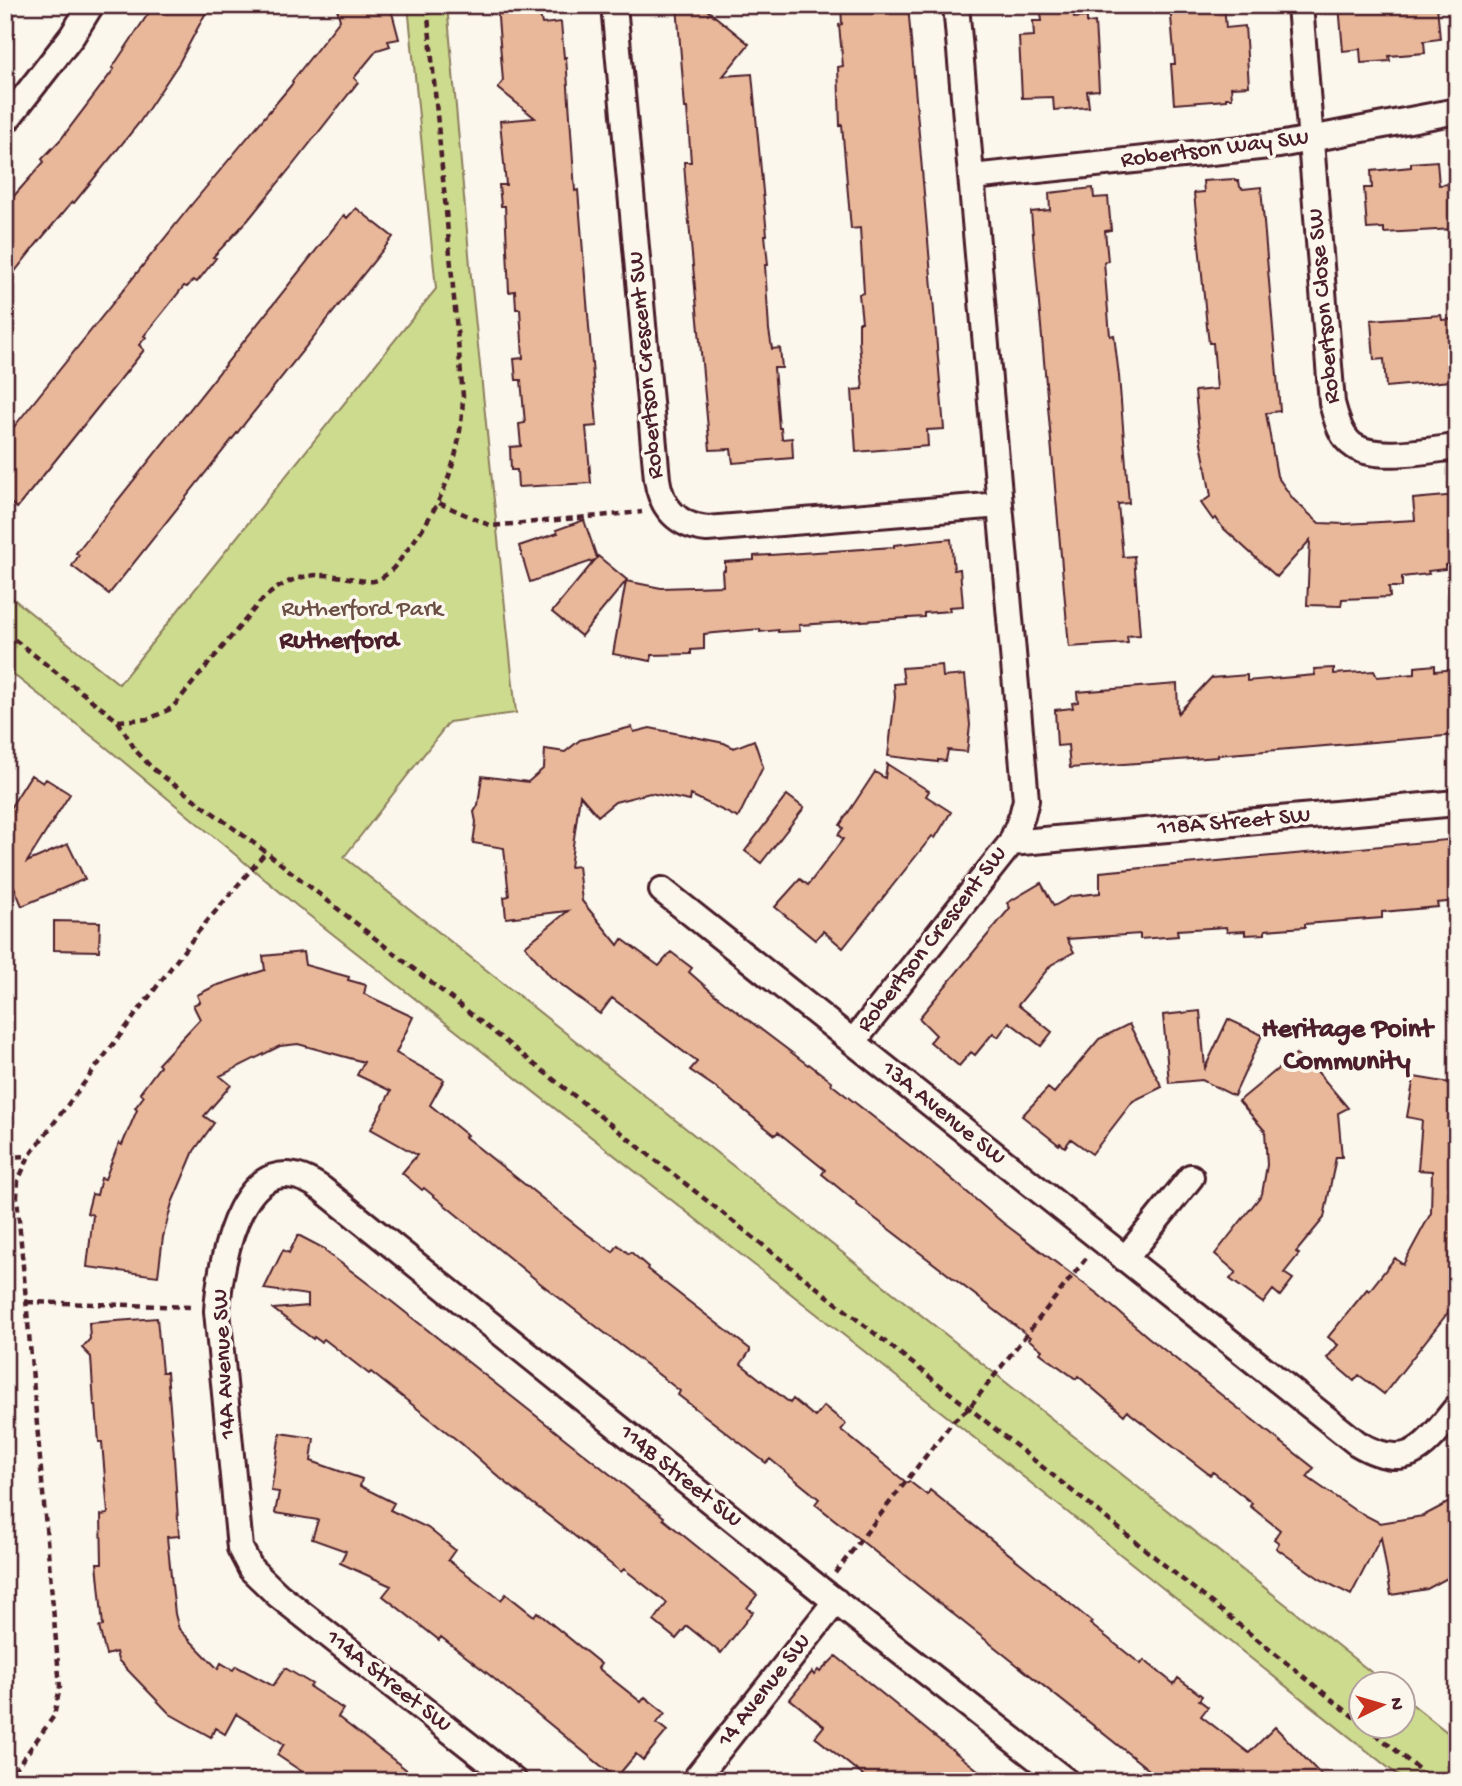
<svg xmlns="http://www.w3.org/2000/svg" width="1462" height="1786" viewBox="0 0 1462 1786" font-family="'Gochi Hand',sans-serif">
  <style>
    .green { fill: #cddb8f; stroke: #8c7d5d; stroke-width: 2 }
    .building { fill: #e9b89b; stroke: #4a1f2b; stroke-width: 2 }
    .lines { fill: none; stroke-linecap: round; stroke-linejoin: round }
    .minor-casing { stroke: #4a1f2b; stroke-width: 30 }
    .path { stroke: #4a1f2b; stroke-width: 4.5; stroke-dasharray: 7 5; stroke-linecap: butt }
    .minor { stroke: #fbf7ec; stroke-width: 24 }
    .labels { text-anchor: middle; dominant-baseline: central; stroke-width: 7; stroke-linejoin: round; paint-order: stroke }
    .street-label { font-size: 24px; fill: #4a1f2b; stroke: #fbf7ec }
    .park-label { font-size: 24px; fill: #6b4e44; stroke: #fbf7ec }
    .neighbourhood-label { font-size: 26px; font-weight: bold; fill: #4a1f2b; stroke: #fbf7ec }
    .quarter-label { font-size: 28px; font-weight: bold; fill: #4a1f2b; stroke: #fbf7ec }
  </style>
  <rect width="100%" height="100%" fill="#fbf7ec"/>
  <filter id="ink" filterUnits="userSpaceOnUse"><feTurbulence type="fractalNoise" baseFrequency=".0143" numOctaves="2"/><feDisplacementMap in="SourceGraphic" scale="14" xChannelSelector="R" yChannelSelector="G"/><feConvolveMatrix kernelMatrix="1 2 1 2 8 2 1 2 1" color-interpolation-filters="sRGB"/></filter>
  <g filter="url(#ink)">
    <path class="green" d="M408 5H447L472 288 516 713 449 722 344 857 1386 1684H1360V1726H1402L1403 1697 1457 1740V1781H1405L953 1421 297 906 107 748 5 668V592L119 684 436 289Z"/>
    <path class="building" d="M154 5H210L179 63 139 123 74 203 72 202 35 246 5 284V206L44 162 42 159 61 139 114 69 112 68Z
      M336 5H390L399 39 388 41 390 46 377 50 354 78 358 82 292 166 248 220 213 257 216 258 197 282 193 280 187 287 184 286 144 336 146 337 139 345 144 350 17 508 5 499V438L192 204 293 83 292 81 340 20Z
      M497 5H538L542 24 561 22 564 58 566 57 575 191 578 190 597 426 586 427 591 483 518 487 517 470H511L510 447 521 446 519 424 525 423 521 380H516L514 359 523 358 520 309H516L515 291 509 292 505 206H501L499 185H506L500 121 535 118 498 88 503 81Z
      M677 5H701L749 44 723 76 752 74 767 235H765L768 265H765L769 330 772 349 780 348 782 368H774L779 428H781L782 439 792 438 793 458 733 463 731 449 710 450 686 190 684 162H691L687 108H685Z
      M841 5H908L944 429 927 430 928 446 856 452 852 390 863 389 859 341V322H862L859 294 864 293 860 228 851 229 842 125 840 126 838 67 843 66 839 25 842 24Z
      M1040 5H1073L1074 18 1087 17V23L1095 22 1099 90 1087 91 1089 107 1054 110 1053 97 1022 98 1019 37 1034 36 1033 21H1042Z
      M1170 5H1224L1226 28 1245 26 1249 86 1231 87 1232 98H1226V100L1174 104 1171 64H1175Z
      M1339 5H1437L1440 39 1424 41 1425 53 1389 56 1390 61 1361 63 1360 49 1343 51Z
      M1437 161 1439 185 1450 184 1454 229 1384 233V228L1367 229 1364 188H1372L1371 171 1411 167V163Z
      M1234 179 1235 181H1239L1240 187 1243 189 1261 187 1280 411 1266 413 1277 476 1293 499 1319 523 1345 524 1415 520 1413 499 1457 495V564L1445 565V569L1428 571 1429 574 1402 577V587H1389L1390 597 1342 599 1341 606 1307 605 1310 540 1277 577 1222 527 1216 518 1213 520 1201 503 1211 496 1199 432 1195 391 1217 389 1213 343H1209L1207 327 1194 193 1204 192 1203 181Z
      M1093 188 1094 198 1108 197 1111 230 1105 231 1108 261 1104 262 1110 336 1114 335 1119 376 1129 503 1118 504 1123 557 1134 556 1140 635 1127 636 1128 643 1069 647 1031 212 1050 210 1049 193Z
      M356 208 393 237 109 594 72 566 79 555 76 553 344 215 347 218Z
      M1441 315 1442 320 1457 319V359L1448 360 1450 381 1386 387 1384 359 1374 360 1371 320Z
      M584 520 597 558 598 556 627 580 581 636 552 612 595 560 530 582 519 546 558 533 556 530Z
      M951 539 954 570 960 569 963 606 949 607 950 611 924 613V617L799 625 800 631 778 632V630L760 632V629L704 634V649L691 650V654L652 655 651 661 613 654 626 581 661 588 723 586 722 571 725 570V562L754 560V556L894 547V545Z
      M942 665 943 677 965 675 970 725 967 752 948 750 946 761 938 760V762L888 756 895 697 894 684 904 683 902 668Z
      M1435 665V671L1457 669V735L1218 755V757L1070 768 1068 745 1057 746 1055 710 1073 708 1072 703 1078 702 1077 692 1177 684 1178 713 1211 678 1247 675V681L1315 675 1314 669 1334 668V674L1374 671 1377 677 1415 674V667Z
      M632 727 634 732 650 728 724 743 734 748 754 740 763 767 738 818 691 795 690 801 650 793 615 802 598 816 580 795 570 867 578 866 582 901 618 945 622 939 659 966 671 952 692 968 689 972 714 994 808 1065 809 1064 832 1082 831 1084 940 1169 1002 1222 1099 1295 1148 1337 1314 1468 1307 1477 1353 1509 1380 1523 1423 1516 1457 1498V1573L1427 1589 1391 1595 1381 1537 1351 1595 1320 1579 1276 1548 1279 1543 1274 1539 1280 1530 1250 1506 1252 1503 1213 1472 1210 1475 1127 1411 1124 1415 1078 1376 1076 1379 1040 1353 1042 1350 1028 1339 1030 1337 856 1204 857 1203 822 1174 825 1170 778 1132 775 1135 715 1087 690 1070 697 1062 612 998 600 1014 550 976 525 946 568 911 506 918 504 897 509 896 504 848 473 843 476 822 474 812 478 805 482 776 528 782 544 768 545 749 565 752 580 740Z
      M887 764 929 791 926 796 951 812 935 838 932 836 843 948 823 931 815 940 775 907 800 879 808 885 843 839 838 835 843 828 840 825 875 772 885 778Z
      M31 775 43 783 46 779 70 794 27 862 68 844 85 879 22 906 13 884 5 895V816Z
      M787 795 804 808 761 863 745 851Z
      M1457 839V901L1437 903 1438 907 1382 912V918L1305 924V927L1265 930V934L1245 935V931L1227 932 1226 927 1177 930 1178 936 1140 939V934L1067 939 1074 952 1051 965 1018 1005 1052 1032 1041 1046 1009 1022 998 1037 993 1033 975 1055 971 1052 959 1066 930 1042 936 1035 919 1018 1010 908 1007 903 1041 883 1054 906 1072 896 1100 893V872Z
      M54 921 100 922 99 951 54 950Z
      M303 952 305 965 349 977 348 980 366 985 364 994 413 1017 396 1053 444 1080 430 1105 467 1135 465 1137 587 1234 613 1252 618 1245 629 1254 631 1252 648 1267 647 1269 750 1349V1351L741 1364 790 1403 793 1399 815 1417 824 1406 846 1424 841 1430 907 1483 909 1481 927 1495 930 1490 1045 1583 1092 1622 1090 1624 1133 1658 1141 1664 1144 1660 1174 1684 1178 1678 1202 1696 1199 1700 1208 1707 1201 1716 1249 1753 1275 1727 1327 1781H1163L815 1504 819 1499 770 1459 766 1463 678 1395 680 1391 540 1283 424 1188 422 1190 402 1173 417 1155 371 1129 391 1091 357 1075 364 1062 298 1044 280 1046 220 1076 231 1085 204 1116 214 1123 194 1151 172 1203 163 1237 158 1276 87 1267 93 1215 87 1213 92 1194 97 1195 101 1178 105 1179 119 1143 122 1145 137 1110 135 1108 144 1096 140 1093 160 1066 158 1064 200 1019 193 1005 200 1002 197 995 215 986 265 970 263 956Z
      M1200 1011 1205 1068 1228 1019 1262 1035 1234 1096 1202 1080 1169 1083 1163 1015Z
      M1129 1024 1162 1087 1133 1101 1092 1154 1071 1139 1065 1147 1060 1143 1059 1145 1022 1116 1048 1088 1054 1093 1099 1039Z
      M1296 1054 1307 1068 1311 1064 1348 1108 1338 1113 1342 1157H1336L1324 1218 1296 1252 1299 1254 1284 1273 1293 1279 1280 1296 1273 1290 1263 1303 1230 1279 1236 1272 1215 1254 1262 1194 1267 1165 1265 1131 1239 1101Z
      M1414 1077 1457 1084V1301L1384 1394 1359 1375 1354 1381 1327 1358 1338 1345 1328 1337 1367 1289 1369 1291 1395 1258 1403 1265 1431 1213 1432 1171 1418 1170 1422 1120 1407 1117Z
      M298 1235 325 1249V1251L391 1301 664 1517 663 1519 757 1595 747 1608 753 1612 721 1653 687 1626 676 1639 654 1621 667 1603 624 1569 621 1572 500 1478 462 1444 371 1372 369 1374 324 1339 321 1342 314 1337 313 1339 273 1309 308 1306V1295L264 1289 283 1250 289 1253Z
      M157 1318 162 1372H167L173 1442 179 1536 167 1537 175 1614 179 1629 218 1669 221 1663 233 1670 236 1666 273 1686 285 1668 312 1684 310 1687 343 1709 338 1717 421 1781H316L277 1755 284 1744 236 1714 225 1734 215 1728 211 1737 170 1714 118 1660 116 1652 106 1655 99 1627 103 1626 97 1563H102L101 1515 108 1514 102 1442H99L96 1405H94L91 1357 82 1348 90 1339 89 1323Z
      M280 1433 314 1438 311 1461 362 1479 360 1486 394 1503 390 1510 428 1528 455 1550 448 1560 501 1600 506 1594 534 1616 537 1612 601 1664 598 1668 641 1702 645 1697 665 1713 657 1723 667 1731 643 1760 636 1754 616 1778 487 1673 441 1637 439 1640 383 1596 391 1586 340 1563 346 1551 312 1539 318 1520 275 1513 279 1492 271 1491Z
      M836 1656 933 1735 992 1781H870L815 1737 824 1726 790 1699 812 1672 814 1675 818 1670 820 1672Z"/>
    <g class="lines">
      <g class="minor-casing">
        <path id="minor" d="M614 5 657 479C661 508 678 526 707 529L1000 505
          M1300 5 1332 403C1336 417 1340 437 1354 446 1376 461 1430 450 1457 447
          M5 122 72 36 91 5
          M972 177 1279 145 1457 111
          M1011 843 1457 803
          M662 890 1357 1443C1409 1474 1425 1446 1457 1407
          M853 1042 1011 843 1022 816 1026 800 956 5
          M1125 1259 1191 1177
          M514 1781 278 1595 251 1569 240 1548 217 1311C220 1259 244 1133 322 1189L821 1590 1066 1781
          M694 1781 836 1601"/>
      </g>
      <path class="path" d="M439 503 491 526 642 512
        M5 632 118 721 149 719 172 708 260 602C285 578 309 571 343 577 352 578 364 582 374 581 387 578 398 563 405 553 444 503 461 458 463 396L427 5
        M118 721 136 751 153 769 266 852 969 1408 1360 1722
        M5 1157 29 1156
        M27 1302 194 1307
        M835 1573 953 1421 969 1408 1087 1257
        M1366 1726 1433 1781
        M7 1781 54 1716 60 1687 17 1197 18 1181 29 1156 198 932 266 852"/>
      <use href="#minor" class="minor"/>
    </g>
  </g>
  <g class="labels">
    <g class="street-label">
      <text transform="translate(1215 150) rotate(-7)">Robertson Way SW</text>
      <text transform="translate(1325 306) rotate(-95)">Robertson Close SW</text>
      <text transform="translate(647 365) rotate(-95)">Robertson Crescent SW</text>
      <text transform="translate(1234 823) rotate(-5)">118A Street SW</text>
      <text transform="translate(933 940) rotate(-52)">Robertson Crescent SW</text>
      <text transform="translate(943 1114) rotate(39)">13A Avenue SW</text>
      <text transform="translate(225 1364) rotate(-93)">14A Avenue SW</text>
      <text transform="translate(680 1477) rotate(39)">114B Street SW</text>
      <text transform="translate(388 1682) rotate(38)">114A Street SW</text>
      <text transform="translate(765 1691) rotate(-52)">14 Avenue SW</text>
    </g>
    <g class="park-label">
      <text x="362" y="610">Rutherford Park</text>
    </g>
    <g class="neighbourhood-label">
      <text x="339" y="642">Rutherford</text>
    </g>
    <g class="quarter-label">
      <text x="1347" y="1030">Heritage Point<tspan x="1347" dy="32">Community</tspan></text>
    </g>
  </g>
  <rect width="1462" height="1786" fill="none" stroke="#fbf7ec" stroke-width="28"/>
  <rect x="14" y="14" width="1434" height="1758" fill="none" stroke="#4a1f2b" stroke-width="2.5" filter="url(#ink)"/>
  <g transform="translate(1382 1705) rotate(85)"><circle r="33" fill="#fbf7ec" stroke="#b4a19f" stroke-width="2"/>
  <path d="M0-5L12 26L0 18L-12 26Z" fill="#c8321e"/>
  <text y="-10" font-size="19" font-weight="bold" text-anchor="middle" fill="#4a1f2b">N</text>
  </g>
</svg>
